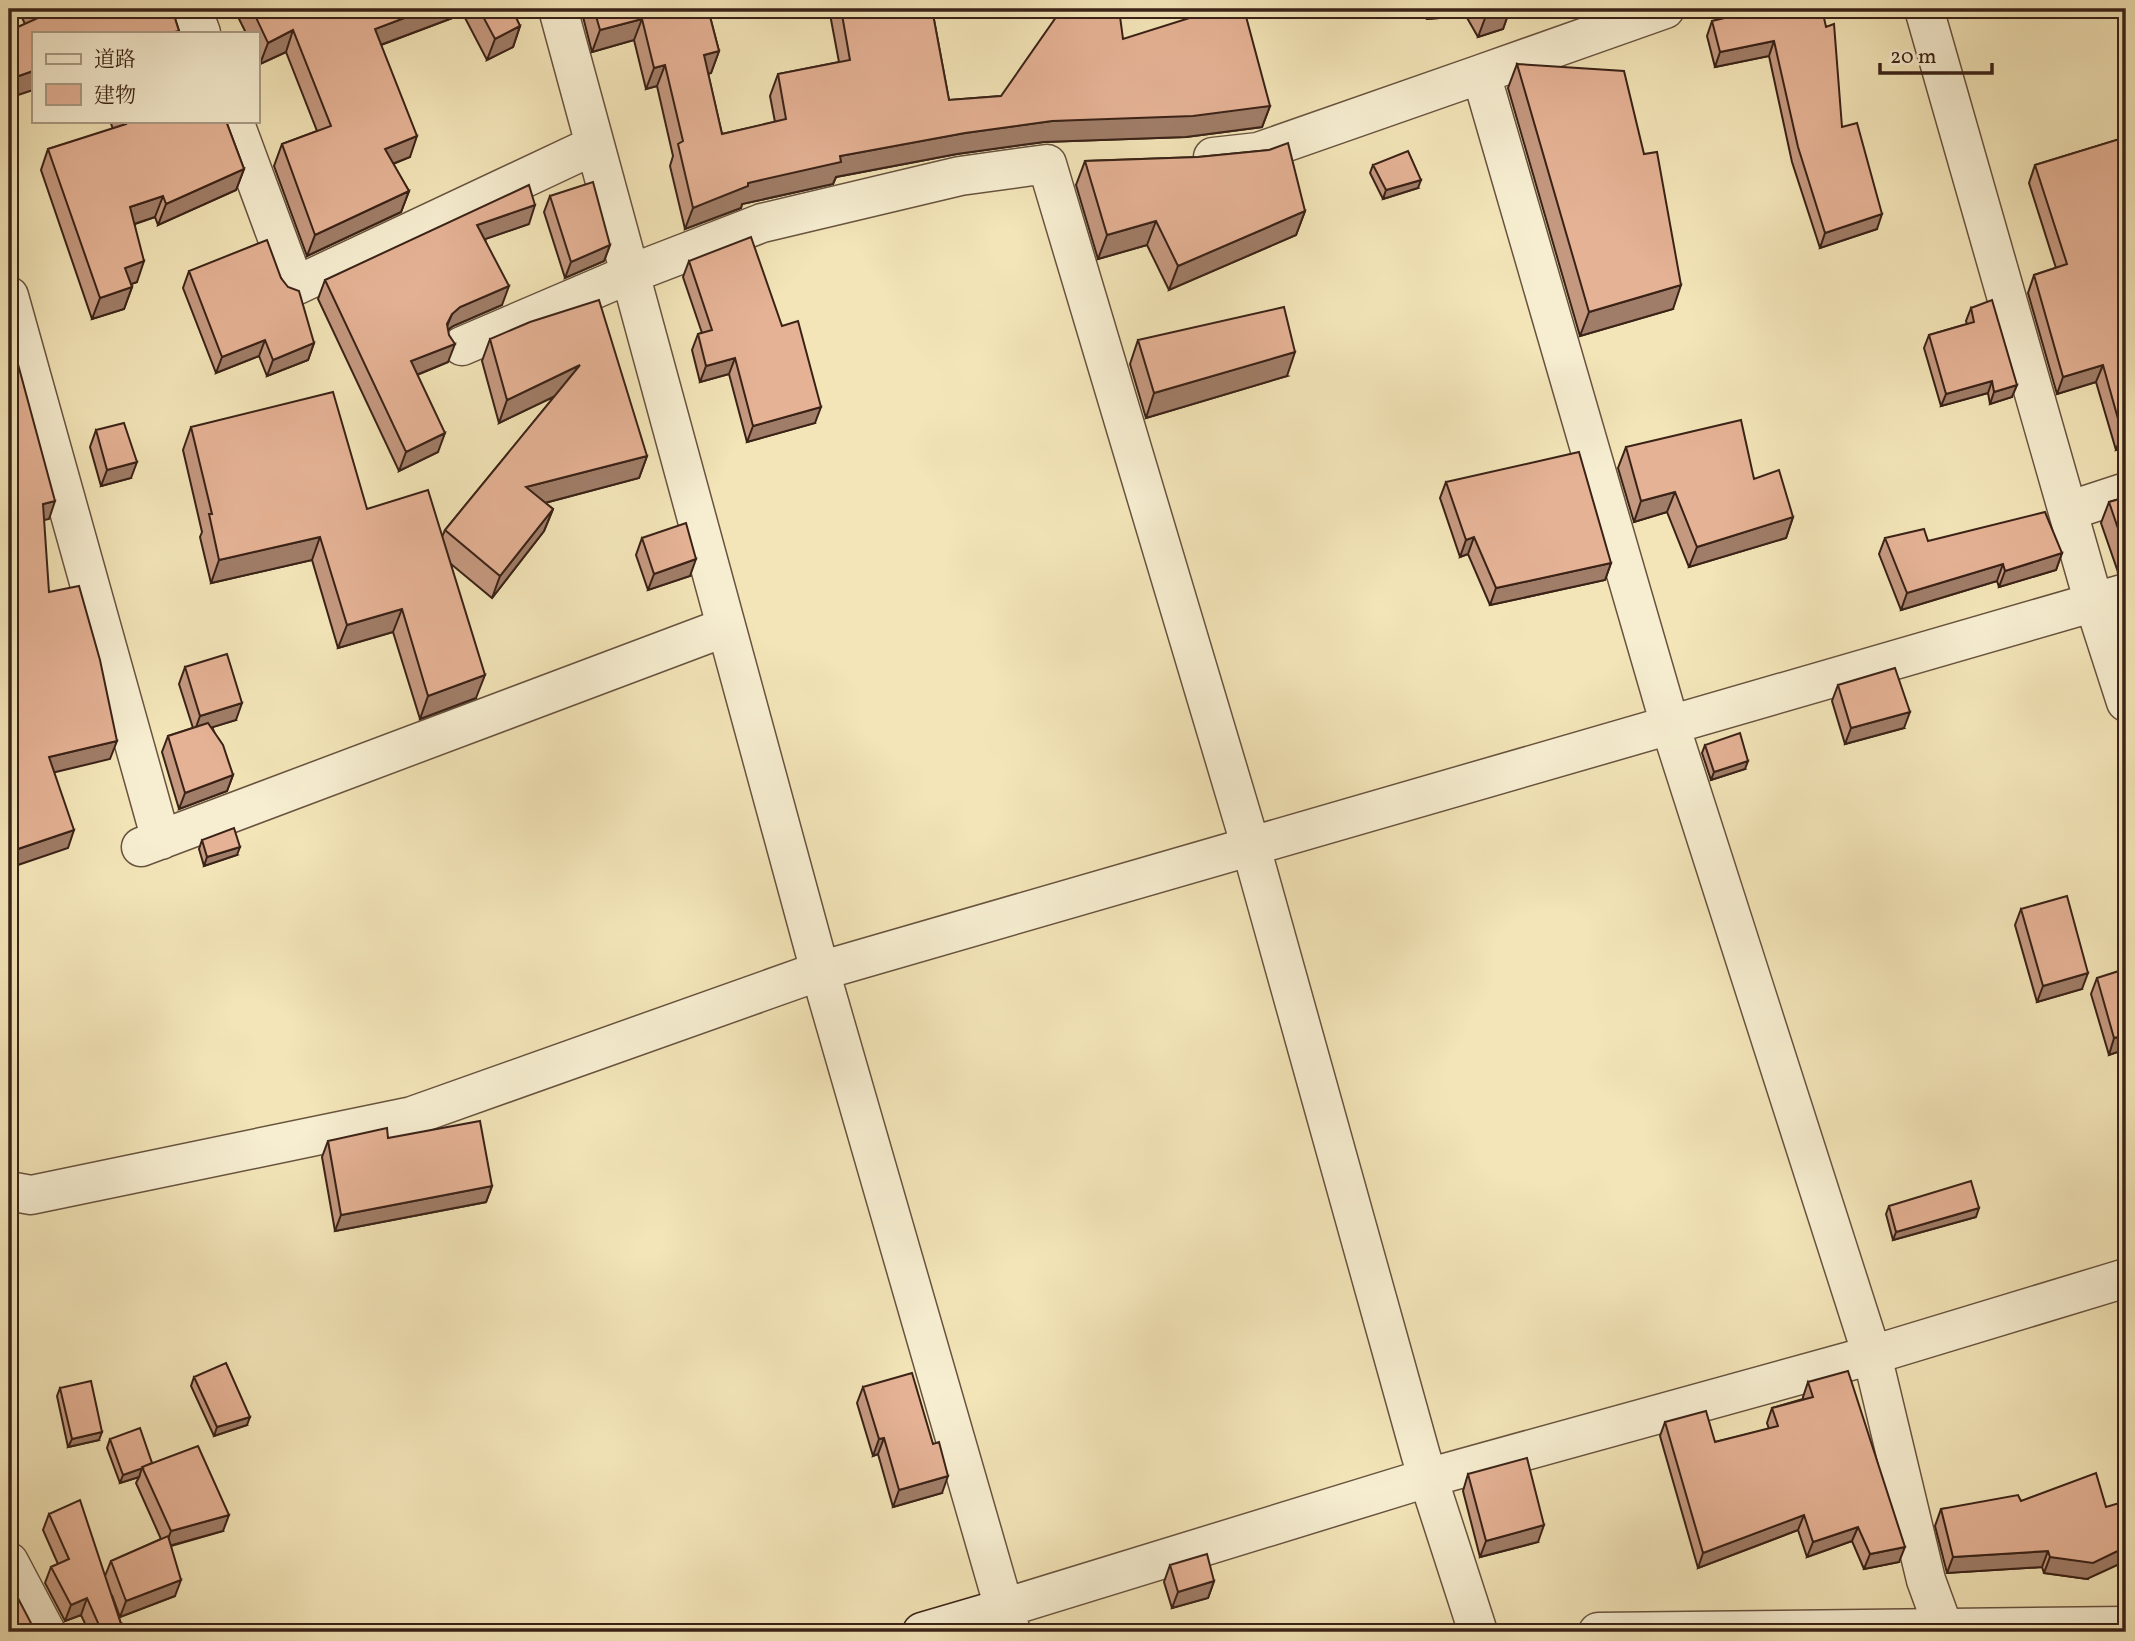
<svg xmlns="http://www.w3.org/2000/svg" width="2135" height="1641" viewBox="0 0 2135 1641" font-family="Vollkorn,'Noto Serif JP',serif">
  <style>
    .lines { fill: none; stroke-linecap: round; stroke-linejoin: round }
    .minor-casing { stroke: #68533f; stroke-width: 41 }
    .tertiary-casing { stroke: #68533f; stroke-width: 41 }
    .secondary-casing { stroke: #3a2217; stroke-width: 41 }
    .minor { stroke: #f7eed1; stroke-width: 38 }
    .tertiary { stroke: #f7eed1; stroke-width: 38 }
    .secondary { stroke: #f7eed1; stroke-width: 38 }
    .wall { fill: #c59980; stroke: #3a2217; stroke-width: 2 }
    .shaded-wall { fill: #a07d68; stroke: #3a2217; stroke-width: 2 }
    .building { fill: #e5b295; stroke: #3a2217; stroke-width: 2 }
  </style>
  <rect width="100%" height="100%" fill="#f3e5b8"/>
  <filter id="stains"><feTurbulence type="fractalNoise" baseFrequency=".00286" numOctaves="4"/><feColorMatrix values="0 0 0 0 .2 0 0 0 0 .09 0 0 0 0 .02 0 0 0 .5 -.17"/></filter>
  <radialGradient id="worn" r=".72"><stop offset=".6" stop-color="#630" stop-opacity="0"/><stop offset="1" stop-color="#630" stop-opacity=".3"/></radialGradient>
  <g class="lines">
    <g class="minor-casing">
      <path id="minor" d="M192 9 201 33
        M558 9 820 971 1011 1632
        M1924 9 2094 603 2126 702
        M1481 74 1665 9
        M234 121 295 286 595 145
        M1213 157 1258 152 1481 74 1670 725 1872 1355 1926 1580 1945 1632
        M9 296 161 840
        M462 346 630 274 762 223 960 176 1047 164 1251 847 1421 1456 1478 1632
        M2068 511 2126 492
        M141 847 726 627
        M9 1191 31 1195 412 1116 820 971 2126 593
        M9 1562 46 1632
        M1004 1608 1427 1478 1872 1355 2126 1278"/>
    </g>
    <g class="tertiary-casing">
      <path id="tertiary" d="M1598 1632 2126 1626"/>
    </g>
    <g class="secondary-casing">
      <path id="secondary" d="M922 1632 1004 1608"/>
    </g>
    <use href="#minor" class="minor"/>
    <use href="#tertiary" class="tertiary"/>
    <use href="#secondary" class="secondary"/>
  </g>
  <path class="wall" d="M18 9H172L179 31 178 33H33L9 98V31L25 24Z
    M234 9H512L520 26 513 47 487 60 463 14 381 45 410 157 393 164 409 191 401 212 307 256 274 166 282 144 317 131 286 52 260 64 257 58V33H246Z
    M581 9H708L719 51 711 73 708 74 722 134 775 122 770 96 778 74 839 62 829 9H932L949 100 1001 96 1123 39 1270 106 1262 127 1186 137 1044 142 957 154 836 177 833 184 742 204 741 208 685 229 670 166 673 156 657 86 646 89 634 40 592 52Z
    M1422 9H1510L1503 29 1478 37 1466 16 1427 19Z
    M1762 9 1842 127 1877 229 1820 248 1792 162 1769 56 1715 67 1707 36 1712 21Z
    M1517 64 1673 309 1580 336 1508 88Z
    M110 121H226L244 169 236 190 158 225 155 217 135 224 137 282 131 284 132 287 124 309 92 319 41 170 48 149 113 129Z
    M2126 137V447L2116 450 2096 382 2057 394 2028 293 2034 275 2056 268 2029 183 2035 165Z
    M1269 150 1305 211 1296 235 1169 290 1147 245 1098 259 1076 185 1085 161 1198 157Z
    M1373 165 1418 188 1383 199 1370 173Z
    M550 196 610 245 604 261 565 278 544 212Z
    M529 224 485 239 502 305 453 326 448 330V362L417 375 438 452 399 471 318 299 325 280Z
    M689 261 815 423 747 442 729 374 700 382 692 350 698 334 702 333 683 277Z
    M189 271 281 278 314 343 308 360 267 376 259 356 216 373 183 288Z
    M1971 308 2012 397 1990 404 1988 393 1941 406 1924 348 1929 335 1967 324 1966 321Z
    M490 339 647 456 639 478 545 503 553 509 544 531 492 598 451 564 476 698 420 719 393 632 338 648 312 560 211 583 200 537 202 532 183 450 191 427 367 509 442 537 445 530 555 396 499 423 482 361Z
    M1138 340 1287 376 1146 418 1130 364Z
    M96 430 131 478 101 486 90 447Z
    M1626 447 1754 479 1793 517 1786 538 1689 567 1667 512 1634 522 1618 468Z
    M1446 482 1611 563 1605 580 1490 605 1468 554 1460 557 1440 498Z
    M2126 497V572H2118L2101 523 2109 502Z
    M642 538 690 576 648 590 636 555Z
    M1885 538 1928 541 2062 553 2056 570 1999 587 1997 581 1901 610 1879 554Z
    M185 667 236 720 212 727 233 775 227 791 179 809 162 752 168 736 193 728 179 684Z
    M1838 685 1904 728 1845 744 1832 701Z
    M1705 745 1745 769 1711 780 1702 753Z
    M202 840 237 855 204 866 199 849Z
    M2021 909 2082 989 2037 1002 2015 925Z
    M2097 978H2126V1049L2109 1055 2091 994Z
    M388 1138 492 1186 486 1202 335 1231 322 1157 328 1141Z
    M1889 1206 1976 1217 1893 1240 1886 1214Z
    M194 1377 247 1425 214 1436 191 1386Z
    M1808 1382 1899 1562 1864 1569 1852 1541 1807 1557 1798 1530 1698 1568 1660 1436 1665 1422 1715 1442 1769 1429 1767 1423 1772 1408 1803 1399V1397Z
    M863 1387 942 1493 893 1507 878 1454 873 1456 857 1403Z
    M60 1388 99 1440 68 1447 57 1396Z
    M110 1439 153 1463 223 1531 171 1546 175 1596 120 1617 112 1595 121 1624 118 1632H89L81 1615 65 1621 45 1583 51 1567 58 1564 43 1530 49 1514 105 1576 111 1561 161 1539 136 1483 139 1477 120 1483 107 1448Z
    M1468 1474 1538 1542 1480 1557 1463 1491Z
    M2021 1501 2087 1579 2044 1573 2042 1567 1947 1573 1935 1526 1941 1509Z
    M1170 1565 1214 1581 1208 1598 1172 1608 1164 1582Z"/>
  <path class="shaded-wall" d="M428 9H465L463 14 367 50 375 29Z
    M1430 9H1469L1466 16 1427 19Z
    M1500 9H1510L1503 29 1478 37 1487 13Z
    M642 19 634 40 592 52 600 30Z
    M520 26 513 47 487 60 495 39Z
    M293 30 286 52 260 64 268 43Z
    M1774 41 1769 56 1715 67 1720 52Z
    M719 51 711 73 696 77 704 55Z
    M665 65 657 86 646 89 654 68Z
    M33 71V90L9 98 10 79Z
    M1270 106 1262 127 1186 137 1044 142 957 154 836 177 833 184 742 204 741 208 685 229 693 208 748 183 840 156 965 133 1052 121Z
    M417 136 410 157 377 170 385 149Z
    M244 169 236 190 158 225 166 204Z
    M1421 180 1418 188 1383 199 1386 190Z
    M409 191 401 212 307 256 315 235Z
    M163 196 155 217 122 228 130 207Z
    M535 205 529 224 471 244 477 225Z
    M1305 211 1296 235 1169 290 1178 266Z
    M1882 214 1877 229 1820 248 1825 233Z
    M1156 221 1147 245 1098 259 1107 235Z
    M610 245 604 261 565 278 571 262Z
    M144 261 137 282 118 289 125 268Z
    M1681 285 1673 309 1580 336 1589 312Z
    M509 286 502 305 453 326 445 332 440 343 452 314 460 307Z
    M132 287 124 309 92 319 100 298Z
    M265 340 259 356 216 373 222 357Z
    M314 343 308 360 267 376 273 360Z
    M455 344 448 362 404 380 411 361Z
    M1295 352 1287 376 1146 418 1154 393Z
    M735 358 729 374 700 382 706 366Z
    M580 365 572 388 499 423 507 400Z
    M2103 365 2096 382 2057 394 2063 377Z
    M1992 381 1988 393 1941 406 1946 394Z
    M2017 385 2012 397 1990 404 1994 392Z
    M821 407 815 423 747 442 753 426Z
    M2126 431V447L2116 450 2122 433Z
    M445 433 438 452 399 471 406 452Z
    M647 456 639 478 518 510 526 487Z
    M137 462 131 478 101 486 107 470Z
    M1675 492 1667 512 1634 522 1641 501Z
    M55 501 49 519 36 522 43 504Z
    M553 509 544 531 492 598 500 576Z
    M1793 517 1786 538 1689 567 1697 547Z
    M320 537 312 560 211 583 219 560Z
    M1474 537 1468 554 1460 557 1466 540Z
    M2126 552V572H2118Z
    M2062 553 2056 570 1999 587 2005 571Z
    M696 559 690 576 648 590 654 574Z
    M1611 563 1605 580 1490 605 1496 588Z
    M2003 564 1997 581 1901 610 1907 593Z
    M402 609 393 632 338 648 347 625Z
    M485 675 476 698 420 719 428 696Z
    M242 703 236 720 194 733 200 716Z
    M1910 712 1904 728 1845 744 1851 728Z
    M117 741 110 759 43 775 49 757Z
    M1748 761 1745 769 1711 780 1714 772Z
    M233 775 227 791 179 809 185 793Z
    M74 830 68 848 9 868V852Z
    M240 847 237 855 204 866 207 857Z
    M2088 973 2082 989 2037 1002 2043 986Z
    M2126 1035V1049L2109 1055 2114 1038Z
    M492 1186 486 1202 335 1231 341 1215Z
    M1979 1208 1976 1217 1893 1240 1896 1232Z
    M250 1417 247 1425 214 1436 217 1427Z
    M102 1432 99 1440 68 1447 72 1439Z
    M884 1438 878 1454 873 1456 879 1439Z
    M142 1468 139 1477 120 1483 123 1475Z
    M948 1476 942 1493 893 1507 899 1490Z
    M229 1515 223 1531 165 1547 171 1531Z
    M1804 1515 1798 1530 1698 1568 1703 1553Z
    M1544 1525 1538 1542 1480 1557 1486 1541Z
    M1858 1527 1852 1541 1807 1557 1813 1542Z
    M1905 1547 1899 1562 1864 1569 1870 1554Z
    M2126 1547V1561L2087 1579 2044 1573 2050 1557Z
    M2048 1551 2042 1567 1947 1573 1953 1557Z
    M181 1580 175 1596 120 1617 126 1601Z
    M1214 1581 1208 1598 1172 1608 1178 1592Z
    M87 1598 81 1615 65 1621 71 1605Z
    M121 1624 118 1632H102Z
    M32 1625 30 1632H16Z"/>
  <path class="building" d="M35 9H172L179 31 170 33H33V71L10 79 9 31 38 18Z
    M252 9H428L375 29 417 136 385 149 409 191 315 235 282 144 331 126 293 30 268 43Z
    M479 9H512L520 26 495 39Z
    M594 9H708L719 51 704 55 722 134 786 119 778 74 850 60 841 9H932L949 100 1001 96 1059 13 1104 9H1119L1123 39 1218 9H1244L1270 106 1193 116 1052 121 965 133 840 156 841 162 748 183V186L693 208 678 144 683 141 665 65 654 68 642 19 600 30Z
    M1484 9H1500L1487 13Z
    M1762 9H1822L1826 27 1834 24 1842 127 1857 123 1882 214 1825 233 1798 147 1774 41 1720 52 1712 21Z
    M1517 64 1624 71 1644 154 1657 152 1681 285 1589 312Z
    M125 121H226L244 169 166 204 163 196 130 207 144 261 125 268 132 287 100 298 48 149 126 124Z
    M2126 137V431L2122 433 2103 365 2063 377 2034 275 2067 264 2035 165Z
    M1288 143 1305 211 1178 266 1156 221 1107 235 1085 161 1198 157 1269 150Z
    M1408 151 1421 180 1386 190 1373 165Z
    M593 182 610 245 571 262 550 196Z
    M529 185 535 205 477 225 509 286 460 307 452 314 447 324 449 335 455 344 411 361 445 433 406 452 325 280Z
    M751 237 782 326 798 321 821 407 753 426 735 358 706 366 698 334 712 330 689 261Z
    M267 240 281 278 288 287 299 291 314 343 273 360 265 340 222 357 189 271Z
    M599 300 647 456 526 487 553 509 500 576 445 530 580 365 507 400 490 339 530 322Z
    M1992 300 2017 385 1994 392 1992 381 1946 394 1929 335 1974 322 1971 308Z
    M1284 307 1295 352 1154 393 1138 340Z
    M9 331 55 501 43 504 49 592 79 586 100 660 117 741 49 757 74 830 9 852Z
    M333 392 367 509 428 490 485 675 428 696 402 609 347 625 320 537 219 560 209 514H212L191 427Z
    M1741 420 1754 479 1779 470 1793 517 1697 547 1675 492 1641 501 1626 447Z
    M124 423 137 462 107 470 96 430Z
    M1579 452 1611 563 1496 588 1474 537 1466 540 1446 482Z
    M2126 497V552L2109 502Z
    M2045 512 2062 553 2005 571 2003 564 1907 593 1885 538 1924 529 1928 541Z
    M686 523 696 559 654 574 642 538Z
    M227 654 242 703 200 716 185 667Z
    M1895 668 1910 712 1851 728 1838 685Z
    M208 723 223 745 233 775 185 793 168 736Z
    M1740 733 1748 761 1714 772 1705 745Z
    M234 828 240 847 207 857 202 840Z
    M2067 896 2088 973 2043 986 2021 909Z
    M2119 971 2126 978V1035L2114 1038 2097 978Z
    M480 1121 492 1186 341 1215 328 1141 387 1128 388 1138Z
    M1971 1181 1979 1208 1896 1232 1889 1206Z
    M226 1363 250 1417 217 1427 194 1377Z
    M1848 1371 1905 1547 1870 1554 1858 1527 1813 1542 1804 1515 1703 1553 1665 1422 1706 1411 1715 1442 1778 1426 1772 1408 1813 1397 1808 1382Z
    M912 1373 933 1444 939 1442 948 1476 899 1490 884 1438 879 1439 863 1387Z
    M91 1381 102 1432 72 1439 60 1388Z
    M140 1428 152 1463 142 1467 143 1468 123 1475 110 1439Z
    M198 1446 229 1515 171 1531 142 1467Z
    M1527 1458 1544 1525 1486 1541 1468 1474Z
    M2096 1473 2106 1507 2126 1501V1547L2093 1563 2050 1557 2048 1551 1953 1557 1941 1509 2018 1495 2021 1501Z
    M80 1500 121 1624 102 1632 87 1598 71 1605 51 1567 69 1559 49 1514Z
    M168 1536 181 1580 126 1601 111 1561Z
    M1207 1554 1214 1581 1178 1592 1170 1565Z
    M9 1581 32 1625 16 1632H9Z"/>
  <rect width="2135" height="1641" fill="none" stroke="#f3e5b8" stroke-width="35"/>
  <rect x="10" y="10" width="2114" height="1620" fill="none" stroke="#3a2217" stroke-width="3.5"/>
  <rect x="18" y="18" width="2100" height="1606" fill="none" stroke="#3a2217" stroke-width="2"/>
  <rect x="32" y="32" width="228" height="91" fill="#f7eed1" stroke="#ab9c87" stroke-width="2"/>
  <rect x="46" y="54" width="35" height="10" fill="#f7eed1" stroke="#ab9c87" stroke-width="2"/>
  <text x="94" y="66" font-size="21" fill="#3a2217">道路</text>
  <rect x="46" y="84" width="35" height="21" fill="#e5b295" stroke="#ab9c87" stroke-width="2"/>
  <text x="94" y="102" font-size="21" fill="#3a2217">建物</text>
  <path d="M1880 63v10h112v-10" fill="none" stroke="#3a2217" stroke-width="3.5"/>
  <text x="1890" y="63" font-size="21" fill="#3a2217" stroke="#f7eed1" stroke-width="5" paint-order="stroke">20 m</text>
  <rect width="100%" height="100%" filter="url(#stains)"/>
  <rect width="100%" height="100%" fill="url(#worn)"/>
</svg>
